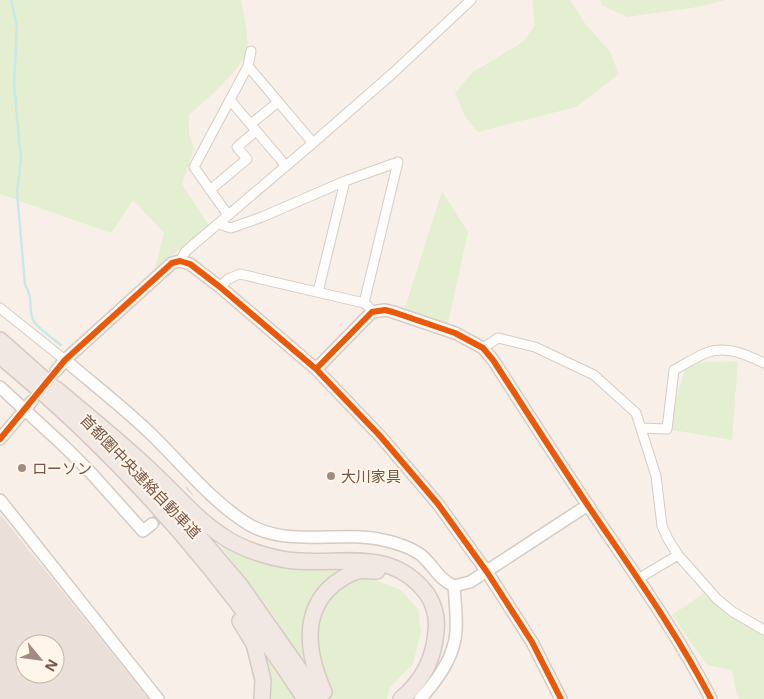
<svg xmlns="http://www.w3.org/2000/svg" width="764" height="699" viewBox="0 0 764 699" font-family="'Open Sans','Noto Sans JP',sans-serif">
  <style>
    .industrial { fill: #eae0d9; fill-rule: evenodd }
    .green { fill: #e4eed1 }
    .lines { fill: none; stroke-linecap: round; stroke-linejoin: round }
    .stream { stroke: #c9e8e8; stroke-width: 2.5 }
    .secondary-tunnel { stroke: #d8c9c0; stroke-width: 11; stroke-dasharray: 11 5.5; stroke-linecap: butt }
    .street-casing { stroke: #d6ccc5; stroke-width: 11 }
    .secondary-casing { stroke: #d6cbc4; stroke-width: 14 }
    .highway-casing { stroke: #d7cac4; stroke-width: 18 }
    .street { stroke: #fefdfc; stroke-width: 9 }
    .secondary { stroke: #fefdfc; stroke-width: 11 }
    .highway { stroke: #f1e7e3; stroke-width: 15 }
    .cycleway-casing { stroke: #fff5e9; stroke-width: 9 }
    .cycleway { stroke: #e8590c; stroke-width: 6 }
    .poi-dot { fill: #a48b7f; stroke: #fff5e9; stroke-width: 2 }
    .labels { text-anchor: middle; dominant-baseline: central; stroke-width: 4; stroke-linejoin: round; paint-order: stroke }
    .poi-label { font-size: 15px; fill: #775547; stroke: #fff5e9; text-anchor: start }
    .street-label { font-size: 15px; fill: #775547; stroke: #fff5e9 }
  </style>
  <rect width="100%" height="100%" fill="#f8f0e8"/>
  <path class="industrial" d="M0 514 149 699H0ZM25 644H55V674H25Z"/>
  <path class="green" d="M0 0H241C243 14 250 38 247 51 242 69 204 102 189 115V132L194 149 182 184 210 227 155 268 164 233 133 200 111 233 0 194Z
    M532 0H570L586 25 609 50 619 74 576 107 478 132 466 118 455 93 473 72 523 42 535 25Z
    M601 0H726L698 7 627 17 601 5Z
    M442 191 468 232 447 327 404 311Z
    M738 361 732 440 667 429 687 363Z
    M216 540 340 566 401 590 418 609 421 632 413 664 389 688 387 699H269L265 662 277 620Z
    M704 593 729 616 764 636V699H739L737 696 732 670 707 665 672 615Z"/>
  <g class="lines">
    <path class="stream" d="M11 0 17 26 14 85 21 159 17 192 25 285C34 299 28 308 33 320 37 328 54 339 61 345"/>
    <path class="secondary-tunnel" d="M152 524 190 491"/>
    <g class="street-casing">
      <path id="street" d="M248 66 313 143
        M230 100 286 166
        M251 124 278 102
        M210 190 247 159 237 147 256 131
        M228 215 194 167 248 66 251 51
        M218 224 231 228 262 217 345 181 398 162
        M180 261 186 251 313 143 393 73 471 0
        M220 287 228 279 240 274 364 303 368 306 372 312
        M318 292 345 181
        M364 303 398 162
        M0 308 65 360
        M483 348 498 338 535 347 594 375 636 413 656 476 662 526 668 539 678 555 717 599 733 612 764 630
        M642 428 667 429 674 370C685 364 696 357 706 353 726 345 747 355 764 363
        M638 579 678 555"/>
    </g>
    <g class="secondary-casing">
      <path id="secondary" d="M65 360C93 384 124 408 151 434 182 464 211 501 248 524 288 548 339 530 383 540 394 542 412 548 421 555 433 565 439 580 454 586 455 601 457 617 456 632 454 657 437 681 420 699
        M316 369 372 312 385 310 393 312 455 333 483 348 493 360C525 409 556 458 589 507 631 569 676 631 711 699
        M56 371 65 360 172 263 180 261 190 264 220 287 316 369 381 437 438 504 487 572 532 642 561 699
        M0 387 65 447 91 473 143 531 152 524
        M0 439 32 401
        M0 500 158 699
        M454 586 470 582 588 505"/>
    </g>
    <g class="highway-casing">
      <path id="highway" d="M0 340 63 396
        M0 356C118 453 222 571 305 699
        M56 389C87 415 119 441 148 468 172 490 194 517 221 535 241 549 263 556 287 560 336 567 386 546 423 589 433 600 438 616 436 631 434 659 423 680 401 699
        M166 498 240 585 320 699
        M240 621 254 644 263 680 262 699
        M324 692C308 656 300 612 334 584 341 579 349 573 358 571 364 570 371 571 377 571"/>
    </g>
    <use href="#street" class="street"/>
    <use href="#secondary" class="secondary"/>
    <use href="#highway" class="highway"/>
    <g class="cycleway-casing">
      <path id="cycleway" d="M316 369 372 312 385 310 393 312 455 333 483 348 493 360C525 409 556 458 589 507 631 569 676 631 711 699
        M0 439 65 360 172 263 180 261 190 264 220 287 316 369 381 437 438 504 487 572 532 642 561 699"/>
    </g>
    <use href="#cycleway" class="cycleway"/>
  </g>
  <g class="poi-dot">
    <circle cx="22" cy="468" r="5"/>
    <circle cx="331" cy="476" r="5"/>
  </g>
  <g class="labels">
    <g class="poi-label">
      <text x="32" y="468">ローソン</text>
      <text x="341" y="476">大川家具</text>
    </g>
    <g class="street-label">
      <text transform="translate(141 476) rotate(46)">首都圏中央連絡自動車道</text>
    </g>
  </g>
  <g transform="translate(40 659) rotate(119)"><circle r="24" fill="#fff5e9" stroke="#c9b5a8"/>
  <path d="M0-4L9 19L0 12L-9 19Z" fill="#a48b7f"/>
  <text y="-8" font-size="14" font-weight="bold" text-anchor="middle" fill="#775547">N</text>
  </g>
</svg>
